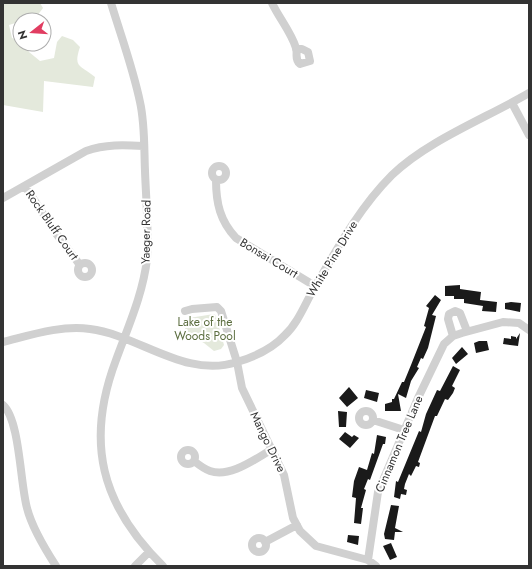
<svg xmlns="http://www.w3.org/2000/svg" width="532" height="569" viewBox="0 0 532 569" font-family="Jost,sans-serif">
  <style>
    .green { fill: #e4e9dc }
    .building { fill: #1a1a1a }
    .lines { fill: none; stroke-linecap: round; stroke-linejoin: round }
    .minor { stroke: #d0d0d0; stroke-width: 8 }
    .labels { text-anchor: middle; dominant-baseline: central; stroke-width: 4; stroke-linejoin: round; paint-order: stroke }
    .street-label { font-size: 12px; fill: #333; stroke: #fff }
    .park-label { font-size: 12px; fill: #5c6e40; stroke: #fff }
  </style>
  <rect width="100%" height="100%" fill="#fff"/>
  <path class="green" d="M3 3H40L43 8 37 16 9 25 12 38 20 41V44H24L29 52 40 61 54 58 57 42 62 36 73 40 80 47C73 68 80 65 95 77L93 87 44 81 43 112 3 105Z
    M214 314 216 316 224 345 221 349 214 351 204 343 184 332 189 318Z"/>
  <path class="building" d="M460 285V289L481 292 480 300 497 302 496 312 482 311 483 306 464 303V299H454V296H445V286Z
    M435 295 441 300 432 315 436 316 428 348 423 359 421 358 417 367 419 368 411 381 406 398 398 394 401 411H385V404L392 402V399H394L402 382H404L411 365 426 327 424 326 429 308 426 306Z
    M511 302 521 303 520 312 505 309V303Z
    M520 333 518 346 503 344 504 338 511 339V336L516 337V339Z
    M479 341H487L489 350 476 353 474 343Z
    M462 347 468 354 456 364 452 358Z
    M453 366 460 370 452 386 455 388 453 393 448 400 445 399 437 416H435L418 462 420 463 419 467 416 466 411 476 409 474 405 484 404 489 407 490 406 495 401 494 400 499 394 497 396 481 398 482 419 431 421 432 426 414 437 390 440 391Z
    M349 387 358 398 347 407 339 398Z
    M366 390 379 393 377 402 364 398Z
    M338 411 347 412 346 427H339Z
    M345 432 352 437 354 435 359 438 350 448 339 439Z
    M377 435 386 437 385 444H383L370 480 368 479 364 489 366 490 361 508H363L361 524 354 523 356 498 352 497 354 481 359 467 367 470 372 453 374 454Z
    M391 505 399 506 395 528 403 532H395L394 540 385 539 384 534Z
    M348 535 359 536 358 545 347 542Z
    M391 543 397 557 390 560 383 546Z"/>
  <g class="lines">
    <path class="minor" d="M111 3C121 36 133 68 140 102 145 124 144 148 145 171 146 200 149 230 147 259 143 294 128 327 116 360 85 442 101 505 163 566
      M272 3C279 18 291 32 296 48 298 54 294 59 300 64L310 61 308 52 302 49H296
      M512 103 529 135
      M212 173a7 7 0 1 1 14 0a7 7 0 1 1-14 0Z
      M216 180C216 203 220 221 236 238L315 286
      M25 186 55 232 80 265
      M3 198 86 151C106 144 124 145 144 146
      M78 270a7 7 0 1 1 14 0a7 7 0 1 1-14 0Z
      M185 311 192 309 217 307 221 311 237 362 242 388 284 475 293 518 300 531 316 546 368 560 376 566
      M453 336 448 319 449 314 455 311 460 313 467 331
      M3 342C31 335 61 325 90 329 139 335 185 379 237 362 254 357 273 348 285 335 299 322 306 301 316 285 338 247 360 207 392 175 427 141 486 118 529 93
      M3 405C20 420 20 483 27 508 32 528 45 549 56 566
      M359 418a7 7 0 1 1 14 0a7 7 0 1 1-14 0Z
      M373 420 404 430
      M181 457a7 7 0 1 1 14 0a7 7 0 1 1-14 0Z
      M194 461C199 465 204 469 210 471 230 478 255 459 271 450
      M252 545a7 7 0 1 1 14 0a7 7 0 1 1-14 0Z
      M265 542 297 525
      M368 560 378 492 418 398 444 344 453 336 462 333 503 322 519 323 529 330
      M135 566 149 552"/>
  </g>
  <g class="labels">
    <g class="street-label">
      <text transform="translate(52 225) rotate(55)">Rock Bluff Court</text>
      <text transform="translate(146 232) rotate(-89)">Yaeger Road</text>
      <text transform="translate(269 258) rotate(31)">Bonsai Court</text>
      <text transform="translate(332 259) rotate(-59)">White Pine Drive</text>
      <text transform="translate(268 442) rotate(64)">Mango Drive</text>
      <text transform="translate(399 444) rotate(-67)">Cinnamon Tree Lane</text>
    </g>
    <g class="park-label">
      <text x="205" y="322">Lake of the<tspan x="205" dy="14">Woods Pool</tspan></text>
    </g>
  </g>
  <rect width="532" height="569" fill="none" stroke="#333333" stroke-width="8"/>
  <g transform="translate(32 32) rotate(253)"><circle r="19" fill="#ffffff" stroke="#adadad"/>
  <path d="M0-3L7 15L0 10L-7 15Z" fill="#e13d61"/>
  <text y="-6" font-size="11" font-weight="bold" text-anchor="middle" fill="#333333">N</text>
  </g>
</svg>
